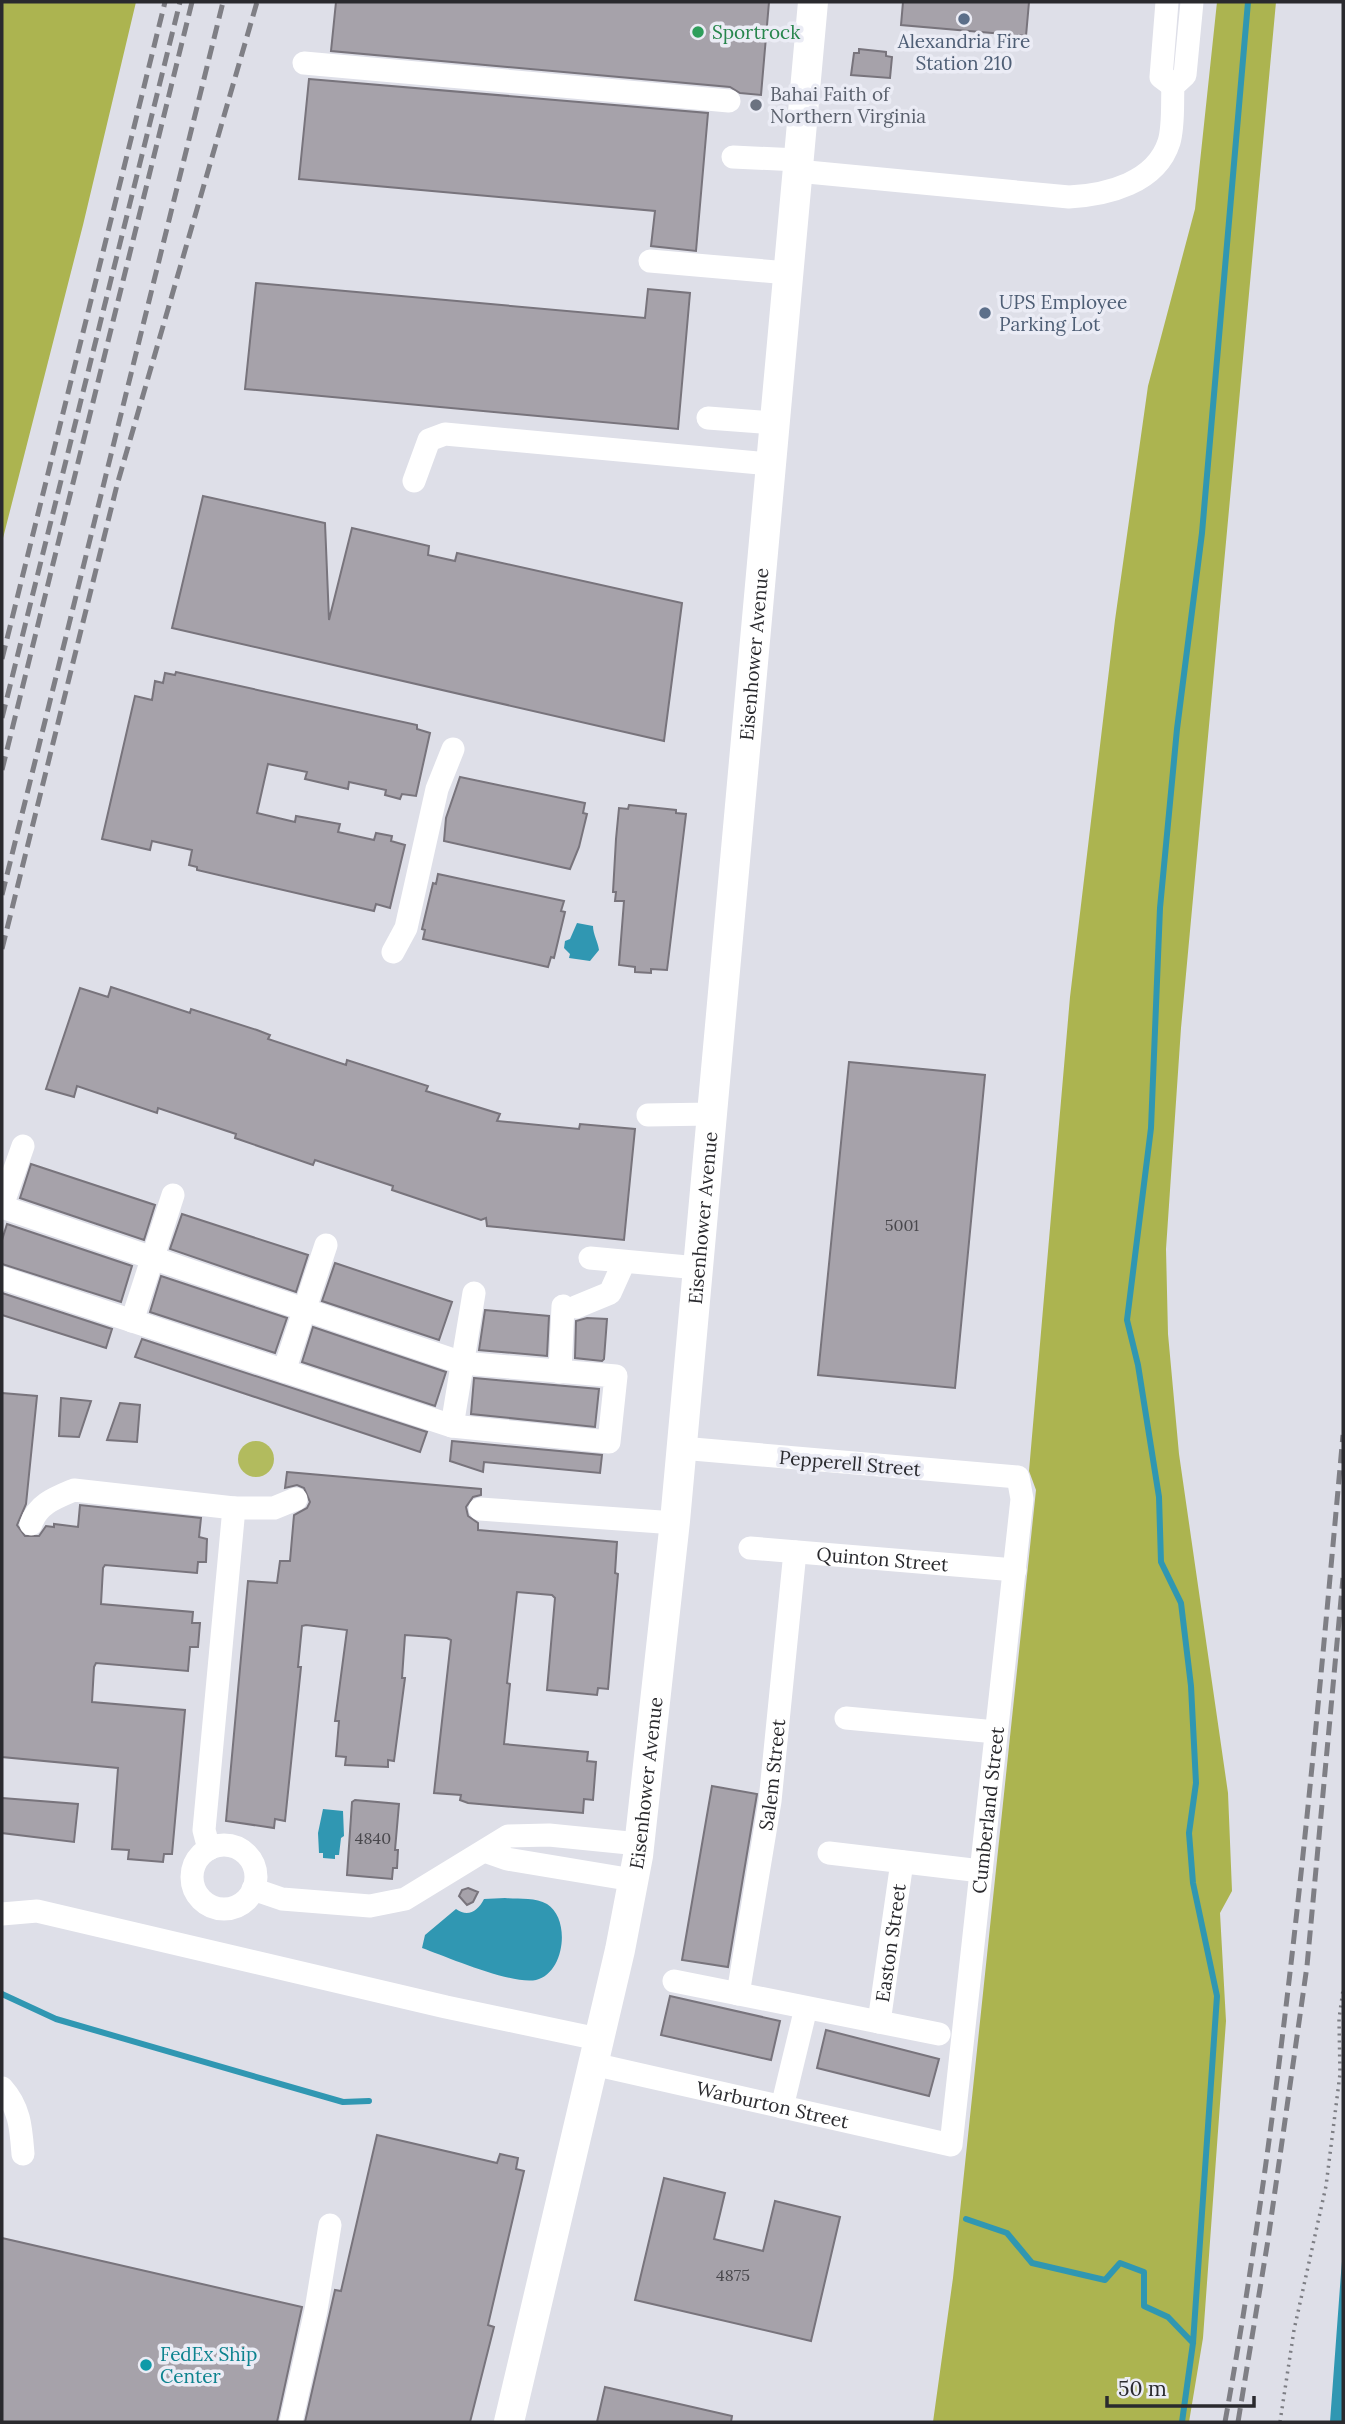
<svg xmlns="http://www.w3.org/2000/svg" width="1345" height="2424" viewBox="0 0 1345 2424" font-family="Lora,serif">
  <style>
    .green { fill: #b2bb5e }
    .forest { fill: #acb450 }
    .water { fill: #3097b2 }
    .lines { fill: none; stroke-linecap: round; stroke-linejoin: round }
    .stream { stroke: #3097b2; stroke-width: 6 }
    .building { fill: #a6a2aa; stroke: #78747c; stroke-width: 2 }
    .path { stroke: #7d7e84; stroke-width: 3.5; stroke-dasharray: 2 5; stroke-linecap: butt }
    .minor { stroke: #fff; stroke-width: 23 }
    .major { stroke: #fff; stroke-width: 30 }
    .rail { stroke: #7f7f85; stroke-width: 5; stroke-dasharray: 14 7; stroke-linecap: butt }
    .service-dot { fill: #5c6f8a; stroke: #ebecf5; stroke-width: 2.5 }
    .leisure-dot { fill: #2e9e5b; stroke: #ebecf5; stroke-width: 2.5 }
    .worship-dot { fill: #6b7280; stroke: #ebecf5; stroke-width: 2.5 }
    .culture-dot { fill: #0f9aa8; stroke: #ebecf5; stroke-width: 2.5 }
    .labels { text-anchor: middle; dominant-baseline: central; stroke-width: 7; stroke-linejoin: round; paint-order: stroke }
    .number-label { font-size: 16px; fill: #49484d }
    .leisure-label { font-size: 19px; fill: #27864d; stroke: #ebecf5; text-anchor: start }
    .service-label { font-size: 19px; fill: #4e5e75; stroke: #ebecf5 }
    .worship-label { font-size: 19px; fill: #5b616d; stroke: #ebecf5; text-anchor: start }
    .street-label { font-size: 19px; fill: #2a2a2e; stroke: #ebecf5 }
    .culture-label { font-size: 19px; fill: #0d838f; stroke: #ebecf5; text-anchor: start }
  </style>
  <rect width="100%" height="100%" fill="#dedfe8"/>
  <path class="green" d="M238 1459a18 18 0 1 1 36 0a18 18 0 1 1-36 0Z"/>
  <path class="forest" d="M2 2H136L83 225 2 542Z
    M1217 2H1276L1181 1028 1166 1249 1168 1334 1179 1454 1228 1793 1232 1891 1220 1913 1226 2021 1203 2338 1189 2422H933L953 2278 1036 1490 1029 1471 1070 997 1115 620 1148 386 1195 209Z"/>
  <path class="water" d="M577 923 593 926C593 934 598 942 599 950L590 961 569 958 570 954 564 948 565 941 570 939Z
    M323 1809 343 1811 344 1836 341 1838 339 1855H335V1859L323 1858V1853H319L318 1833Z
    M505 1898C518 1899 535 1897 547 1904 571 1919 565 1973 536 1980 512 1985 447 1957 422 1948L425 1935 456 1909C468 1918 478 1911 484 1899Z
    M1343 2250V2422H1330L1341 2273Z"/>
  <g class="lines">
    <path class="stream" d="M2 1994 56 2019 343 2102 369 2101
      M966 2219 1007 2233 1032 2263 1105 2280 1120 2263 1144 2272V2306L1168 2317 1193 2343
      M1182 2422 1193 2343 1217 1996 1193 1883 1189 1833 1196 1783 1191 1686 1181 1603 1161 1562 1159 1497 1138 1365 1127 1320 1151 1128 1160 908 1177 729 1202 533 1248 2"/>
  </g>
  <path class="building" d="M336 2H769L761 95 740 93 730 87 331 51Z
    M903 2H1029L1026 36 901 25Z
    M859 49 886 52V56L892 57 890 78 851 75 854 53H859Z
    M309 79 708 113 696 251 651 246 655 211 299 179Z
    M256 283 645 318 648 289 690 293 678 429 245 389Z
    M203 496 325 523 329 620 352 528 429 546 428 555 455 561 457 553 682 603 664 741 172 628Z
    M176 672 417 725V729L430 733 416 796 402 794 400 799 385 795 386 790 349 782 348 789 305 779 307 772 268 764 257 813 295 822 296 816 340 824 338 832 374 840 376 833 392 836 391 841 405 845 390 908 376 904 374 911 197 870V867L189 865 192 850 152 841 150 850 102 839 135 696 152 700 155 681 163 683 165 673 175 675Z
    M460 777 585 803 583 813 587 814 579 847 570 869 444 841 446 818Z
    M629 805 676 810V813L686 814 667 970 651 969V973L635 972V967L619 965 624 901H615L616 892H613L616 839 619 808 628 809Z
    M438 874 564 901 561 911 565 912 554 958 551 957 548 967 423 939 425 930 422 929 433 883 436 884Z
    M111 987 190 1013 191 1009 257 1030 270 1035 268 1039 346 1065 347 1060 428 1086 426 1091 500 1114 497 1121 579 1129 580 1124 635 1129 624 1240 487 1226 486 1218 481 1220 392 1190 393 1186 315 1160 313 1165 235 1138 236 1134 158 1108 157 1113 77 1086 74 1097 46 1089 80 988 108 997Z
    M849 1062 985 1075 955 1388 818 1375Z
    M31 1164 155 1205 144 1240 20 1198Z
    M182 1214 308 1255 296 1292 170 1249Z
    M7 1224 132 1266 121 1302 2 1264V1240Z
    M335 1263 452 1302 439 1340 322 1301Z
    M161 1276 287 1318 275 1353 150 1312Z
    M2 1293 112 1329 106 1348 2 1315Z
    M485 1310 549 1316 547 1356 479 1350Z
    M587 1318 607 1319 604 1359 602 1361 575 1358 576 1321Z
    M313 1327 446 1372 435 1406 302 1362Z
    M142 1339 427 1432 420 1452 135 1357Z
    M474 1378 599 1389 595 1427 471 1414Z
    M2 1393 37 1396 26 1504 17 1525 25 1536H39L46 1526 54 1527V1524L78 1527 80 1505 201 1518 199 1537 207 1539 206 1562H198L197 1573 105 1565 103 1568 101 1604 193 1612 192 1623H200L198 1647H190L188 1671 96 1663 94 1667 92 1702 185 1710 172 1854H164L163 1862 128 1859 129 1850 112 1849 118 1768 2 1757Z
    M61 1398 91 1401 79 1437 59 1436Z
    M120 1403 140 1405 137 1442 107 1440Z
    M452 1441 602 1455 600 1473 484 1462 483 1472 450 1461Z
    M287 1472 481 1489V1495L473 1497 466 1507 468 1516 478 1523V1530L617 1542 615 1573 618 1574 608 1689 598 1688 597 1695 547 1690 555 1598 552 1595 517 1592 507 1683 510 1684 504 1744 588 1752 587 1761 596 1762 593 1800 584 1799 583 1813 468 1803 460 1800 461 1795 434 1793 451 1640 447 1638 405 1635 402 1678H405L394 1761 388 1760V1767L345 1765 346 1757 336 1756 339 1721H335L347 1630 306 1625 302 1626 298 1667H301L285 1821 275 1819 274 1828 226 1821 248 1581 277 1583 280 1561H290L294 1515 307 1508 310 1502 304 1488 297 1485 285 1488Z
    M712 1786 757 1794 728 1967 682 1960Z
    M2 1798 78 1804 74 1842 2 1833Z
    M355 1800 399 1804 395 1850H398L397 1868H393L392 1879 347 1875 352 1802Z
    M468 1888 478 1892 473 1902 467 1905 459 1896 462 1890Z
    M670 1996 780 2021 771 2060 661 2035Z
    M826 2030 939 2059 929 2096 817 2068Z
    M377 2135 497 2163 500 2154 518 2158 516 2169 524 2171 488 2325 494 2327 470 2422H305L335 2290 341 2291Z
    M664 2178 725 2193 714 2239 763 2251 775 2201 840 2217 811 2341 635 2300Z
    M2 2238 302 2307 277 2422H2Z
    M605 2387 732 2416 731 2422H597Z"/>
  <g class="lines">
    <path class="path" d="M1280 2422 1294 2330 1326 2186 1340 2074 1339 2019 1343 1990"/>
    <g class="minor">
      <path d="M1167 2 1161 77 1173 86"/>
      <path d="M304 63 729 101"/>
      <path d="M733 157 798 160"/>
      <path d="M797 171 1069 197C1107 195 1156 183 1169 142 1174 125 1172 103 1173 86L1185 75 1192 2"/>
      <path d="M650 261 788 273"/>
      <path d="M708 418 775 423"/>
      <path d="M414 481 429 440 445 434 770 464"/>
      <path d="M393 952 406 928 437 789 453 749"/>
      <path d="M648 1115 712 1114"/>
      <path d="M2 1206 23 1146"/>
      <path d="M2 1207 462 1363 616 1376 609 1442 452 1426 2 1278"/>
      <path d="M590 1258 698 1268"/>
      <path d="M576 1307 610 1293 624 1262"/>
      <path d="M132 1321 173 1195"/>
      <path d="M284 1371 326 1245"/>
      <path d="M560 1372 563 1306"/>
      <path d="M452 1426 474 1293"/>
      <path d="M234 1508H274L296 1499"/>
      <path d="M480 1509 675 1523"/>
      <path d="M31 1524C38 1504 55 1498 74 1490L234 1508 204 1830 209 1849"/>
      <path id="s1" d="M750 1548 1015 1570"/>
      <path d="M846 1718 996 1732"/>
      <circle cx="224" cy="1877" r="32"/>
      <path d="M487 1852 507 1859 633 1880"/>
      <path d="M829 1853 981 1871"/>
      <path d="M253 1889 282 1899 370 1906 405 1899 508 1836 549 1835 639 1844"/>
      <path d="M2 1914 37 1911 446 2007 598 2039"/>
      <path d="M674 1981 939 2034"/>
      <path id="s2" d="M738 1994 770 1801 795 1552"/>
      <path id="s3" d="M879 2022 902 1862"/>
      <path id="s4" d="M593 2064 951 2145 1022 1499 1018 1477 681 1448"/>
      <path d="M2 2088C20 2108 21 2128 23 2154"/>
      <path d="M782 2107 806 2008"/>
      <path d="M291 2422 316 2310 330 2225"/>
    </g>
    <path class="major" id="s5" d="M509 2422 620 1950 638 1856 675 1521 813 2"/>
    <path class="rail" d="M2 659 165 2
      M2 718 180 2
      M2 770 192 2
      M2 895 223 2
      M2 949 117 485 257 2
      M1225 2422C1284 2095 1313 1765 1343 1435
      M1238 2422 1268 2240 1307 1966 1343 1578"/>
  </g>
  <g class="service-dot">
    <circle cx="964" cy="19" r="7"/>
    <circle cx="985" cy="313" r="7"/>
  </g>
  <circle class="leisure-dot" cx="698" cy="32" r="7"/>
  <circle class="worship-dot" cx="756" cy="105" r="7"/>
  <circle class="culture-dot" cx="146" cy="2365" r="7"/>
  <g class="labels">
    <g class="number-label">
      <text x="902" y="1225">5001</text>
      <text x="373" y="1838">4840</text>
      <text x="733" y="2275">4875</text>
    </g>
    <g class="leisure-label">
      <text x="712" y="32">Sportrock</text>
    </g>
    <g class="service-label">
      <text x="964" y="41">Alexandria Fire<tspan x="964" dy="22">Station 210</tspan></text>
      <text x="999" y="302" text-anchor="start">UPS Employee<tspan x="999" dy="22">Parking Lot</tspan></text>
    </g>
    <g class="worship-label">
      <text x="770" y="94">Bahai Faith of<tspan x="770" dy="22">Northern Virginia</tspan></text>
    </g>
    <g class="street-label">
      <text stroke="none"><textPath href="#s5" startOffset="1788">Eisenhower Avenue</textPath></text>
      <text stroke="none"><textPath href="#s5" startOffset="1222">Eisenhower Avenue</textPath></text>
      <text transform="translate(850 1463) rotate(5)">Pepperell Street</text>
      <text stroke="none"><textPath href="#s1" startOffset="133">Quinton Street</textPath></text>
      <text stroke="none"><textPath href="#s2" startOffset="222">Salem Street</textPath></text>
      <text stroke="none"><textPath href="#s5" startOffset="654">Eisenhower Avenue</textPath></text>
      <text stroke="none"><textPath href="#s4" startOffset="704">Cumberland Street</textPath></text>
      <text stroke="none"><textPath href="#s3" startOffset="80">Easton Street</textPath></text>
      <text stroke="none"><textPath href="#s4" startOffset="184">Warburton Street</textPath></text>
    </g>
    <g class="culture-label">
      <text x="160" y="2354">FedEx Ship<tspan x="160" dy="22">Center</tspan></text>
    </g>
  </g>
  <rect width="1345" height="2424" fill="none" stroke="#2a2a2e" stroke-width="7"/>
  <path d="M1107 2396v10h147v-10" fill="none" stroke="#2a2a2e" stroke-width="3.5"/>
  <text x="1118" y="2396" font-size="21" fill="#2a2a2e" stroke="#ebecf5" stroke-width="5" paint-order="stroke">50 m</text>
</svg>
